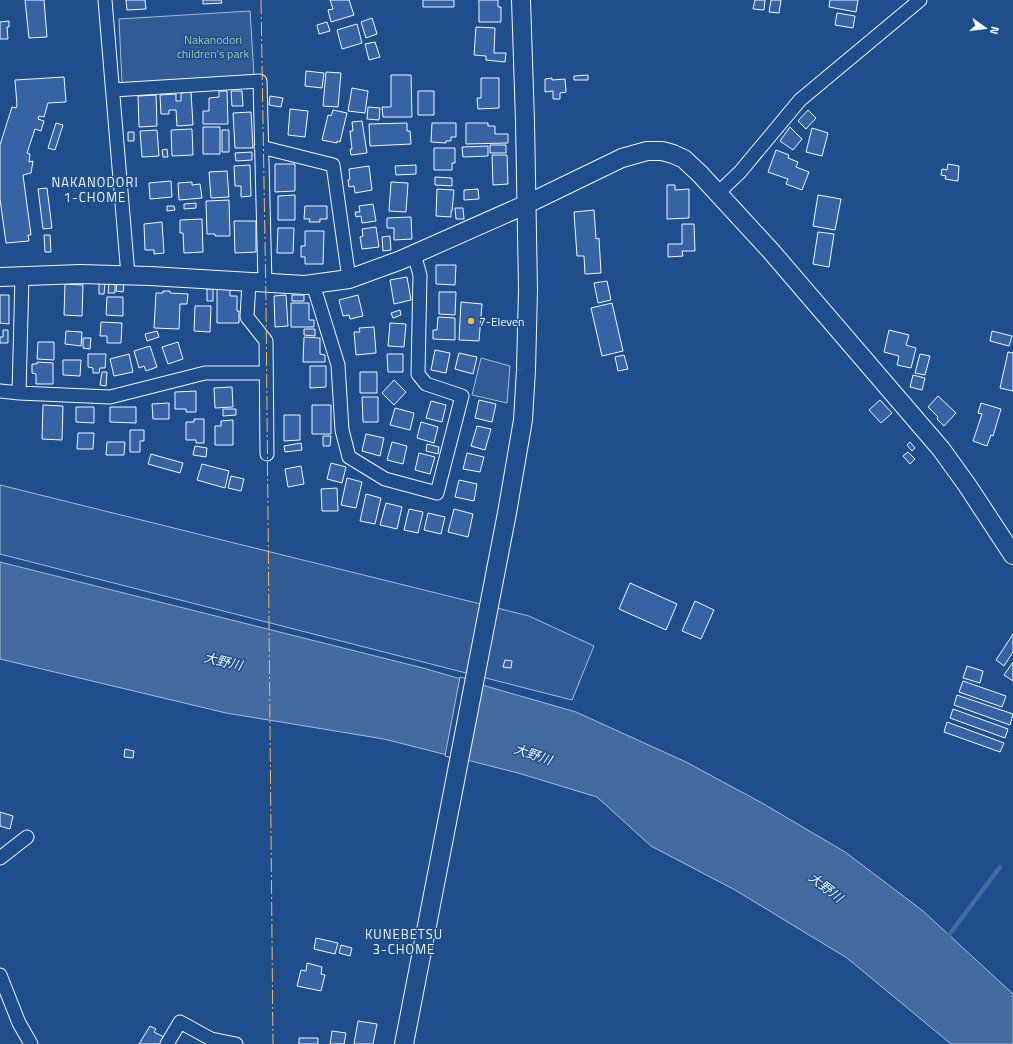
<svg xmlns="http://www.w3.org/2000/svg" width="1013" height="1044" viewBox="0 0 1013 1044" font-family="'Titillium Web','Noto Sans JP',sans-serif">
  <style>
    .built { fill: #305b95; stroke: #a8bbd7 }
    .water { fill: #446ba0; stroke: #a8bbd7 }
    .pier { fill: #1f4e8c; stroke: #a8bbd7 }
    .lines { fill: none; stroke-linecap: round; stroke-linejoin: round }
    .stream { stroke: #446ba0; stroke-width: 4.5 }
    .building { fill: #3563a3; stroke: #f2f6ff }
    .street-casing { stroke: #f2f6ff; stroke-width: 15 }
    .secondary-casing { stroke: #f2f6ff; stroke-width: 20 }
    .street { stroke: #1f4e8c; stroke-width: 13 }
    .secondary { stroke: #1f4e8c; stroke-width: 18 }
    .power { stroke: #ffb74d; stroke-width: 1; stroke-dasharray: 14 3 2 3; stroke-linecap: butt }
    .poi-dot { fill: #ffb74d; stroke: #1f4e8c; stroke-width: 1.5 }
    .labels { text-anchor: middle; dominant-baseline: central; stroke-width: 3; stroke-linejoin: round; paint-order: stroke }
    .park-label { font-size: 12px; fill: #97c8a6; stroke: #1f4e8c }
    .poi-label { font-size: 12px; fill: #f2f6ff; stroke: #1f4e8c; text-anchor: start }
    .neighbourhood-label { font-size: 13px; letter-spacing: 1px; fill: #f2f6ff; stroke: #1f4e8c }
    .water-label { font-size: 13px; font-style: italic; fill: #f2f6ff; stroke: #1f4e8c }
  </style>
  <rect width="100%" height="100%" fill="#1f4e8c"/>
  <path class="built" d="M250 11 254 75 122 83 119 19Z
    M481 358 510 366 507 403 472 395Z
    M0 485 529 616 594 646 572 700 0 554Z"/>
  <path class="water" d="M0 562 423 668 576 712 686 762 762 803 845 852 923 911 1013 994V1044H951L847 958 735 890 651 846 597 797 518 773 384 739 226 713 0 659Z"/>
  <path class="pier" d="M460 677 483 683 468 762 445 756Z"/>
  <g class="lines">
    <path class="stream" d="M946 939 1000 867"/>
  </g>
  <path class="building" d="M25 0H44L47 37 29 38Z
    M126 0H145L146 9 127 10Z
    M203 0H221L222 3 203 4Z
    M330 0H349L354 15 331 22 328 10 333 9Z
    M423 0H454V7H423Z
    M479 0H498V7H501V22H479Z
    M755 0H765L764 10 753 9Z
    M771 0H781L779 13 769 12Z
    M830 0H858L856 12 829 7Z
    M837 13 855 16 853 28 835 25Z
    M372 18 377 34 366 38 361 22Z
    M9 21V27H7L8 39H0V22Z
    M327 22 330 31 319 34 317 25Z
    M357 24 362 43 342 49 337 30Z
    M476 27 495 28 494 53H506L505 62 486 60V56L474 55Z
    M375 42 380 57 369 60 365 44Z
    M306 71 324 73 322 88 305 86Z
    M326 72 341 73 338 107 323 106Z
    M391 75H411L412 117H383L382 107H391Z
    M588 75V80H574V76Z
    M64 77 66 102 48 103 44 117 39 116 38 119 44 121 41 131 35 129 27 153 30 154 29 162 33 161 31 173 23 175 31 235H28L29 241 6 243 0 199V145L12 107 16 108 17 105 15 80Z
    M481 78H499V108L478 109 477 98H481Z
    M552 78V80L565 79 566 92 560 93V99H553V91L545 92V79Z
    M352 88 368 91 365 113 348 111Z
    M219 91H227L228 124H203V111H209V98L219 97Z
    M231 91H242L243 106H232Z
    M418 91H434V115H418Z
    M191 92 193 125 177 126 176 110H169V114H161L160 95 176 94V101H181V93Z
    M156 95 157 126 139 127 138 96Z
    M270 96 283 98 281 107 269 105Z
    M368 107 380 108 379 120 367 119Z
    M290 109 308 111 305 137 288 135Z
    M333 110 347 113 340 142 337 141V143L322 140 328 115 331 116Z
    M808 110 816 118 806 129 798 121Z
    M251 112 253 148H235L233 113Z
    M362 121 367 153 351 155 350 149H352L350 131H353L352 122Z
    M56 123 63 125 55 150 48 148Z
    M407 123V131H410L411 144 370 146 369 124Z
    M432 123H456V137H451V141H446V143L431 142Z
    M466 123H488V126H495V134H508V143L466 144Z
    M203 127H220V154H203Z
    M790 127 802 139 793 150 780 141Z
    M812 128 828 133 822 156 806 152Z
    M192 129 193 155 172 156 171 130Z
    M157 130 159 156 142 157 140 131Z
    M222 130H229V152H222Z
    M128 132H134V141H128Z
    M490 145H506V153H490Z
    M488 146V156L463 157 462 147Z
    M434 148H455V163H452V170H434Z
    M167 149 168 157H163L162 150Z
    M776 150 789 155 788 158 798 162 796 167 809 172 802 190 786 184 788 179 768 172Z
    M252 152V160L236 161 235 153Z
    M492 155H507L508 184 493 185Z
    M275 164H295V191L275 192Z
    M948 164 959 166 958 181 945 179 946 176 941 175 942 169 947 170Z
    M250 165 251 196 241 197V186H235L234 166Z
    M416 165V174L396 175 395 166Z
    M369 166 372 190 355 193 354 186 349 187 348 180 350 179 349 169Z
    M227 171 229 197 211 198 209 172Z
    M435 177 452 178V186L435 185Z
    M171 181 172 197 150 199 149 183Z
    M192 182V185L200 184 202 198 179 200 178 183Z
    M391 182 408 183 406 212 389 211Z
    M667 185H675V190L689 189V218L667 219Z
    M47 188 52 228 43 229 38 189Z
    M437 189 454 190 452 211H451V217L436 216Z
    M478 189 479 199 464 200V190Z
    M295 195V220H278V196Z
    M818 195 841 199 835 230 813 226Z
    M229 200 230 236H215V234H207L206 201Z
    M196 203V208L184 209V204Z
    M373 204 376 221 362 223 361 216 356 217 355 212H360L359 206Z
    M167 206H174L175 210 167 211Z
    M305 206H327V219H320V222H309L310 219H304Z
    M455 208H463L464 219H456Z
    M594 210 596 239 599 238 601 273 585 274 584 256H577L574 212Z
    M411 217 412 239 394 240V228H387V218Z
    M202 219 203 252 184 253 183 233H180V220Z
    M234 221H256V252L235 253Z
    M162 222 164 253 154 254V250H145L144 224Z
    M682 224H694L695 251H682L683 256 668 257V244H682Z
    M376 227 379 247 362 249 360 237 363 236 362 229Z
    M278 228H294L293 253H277Z
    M305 231H324L323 264H305V257H301V246H305Z
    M818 232 834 234 829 267 813 264Z
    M44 235H50L51 252H45Z
    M390 236 391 250 383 251 382 237Z
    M436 265H456L455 285 436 284Z
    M407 277 411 300 394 304 390 280Z
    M607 281 611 300 598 303 594 283Z
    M99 283H105L104 294H99Z
    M109 283H115V293H108Z
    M117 283 124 284 123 292 116 291Z
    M65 284 83 285 82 316 64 315Z
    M207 289H213V301H207Z
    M217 289H230V296H237V311H239V323H217Z
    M163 291H170V293L188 294 187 304H180L179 329 154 328 156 293H163Z
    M439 292H456L455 315 439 314Z
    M0 295H9V324L0 323Z
    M286 295 288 326 275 327 274 296Z
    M292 295H304V301H292Z
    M358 295 363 316 350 319 349 315 343 316 339 300Z
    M107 297H123V316L106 315Z
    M461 302 482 304 479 341 459 340Z
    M291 303H309V320H314V327H291Z
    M612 303 623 351 602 356 591 308Z
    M195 306H211L210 332 194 331Z
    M400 310 401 315 393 318 391 313Z
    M438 317 455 318V340L433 339V330H437Z
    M101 322 122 323 121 343H107V336H100Z
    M390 323 406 324 404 347 388 346Z
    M374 327 376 353 356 355 354 332H360L359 328Z
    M304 329H315V336L304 335Z
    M3 330H8V343H0V337H3Z
    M889 330 909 335 906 345 916 348 911 368 897 365 899 356 884 352Z
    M66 331 82 332 81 346 65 344Z
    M157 331 159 337 147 341 145 334Z
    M992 331 1012 336 1009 346 990 341Z
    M304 337 320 338V354L325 355V362H303Z
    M83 338H91L90 349 83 348Z
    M38 342H54V360L37 359Z
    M178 342 183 359 168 364 162 347Z
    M150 346 157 367 146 371 144 366 139 368 134 351Z
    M435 350 450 353 446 373 431 370Z
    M1008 352 1013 353V391L1000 388Z
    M459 353 477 357 473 374 455 369Z
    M88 354H106L105 368H100L99 373H93V368L88 367Z
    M129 354 133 372 114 376 110 359Z
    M387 354H403V372H388Z
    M920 354 930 356 925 375 915 373Z
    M624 355 628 369 618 371 615 357Z
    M63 360H81L80 376 63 375Z
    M37 362 53 363V384H36V374L32 373V364H37Z
    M310 366H326V387L310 388Z
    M102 372H107L106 386 100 385Z
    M360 372H377V393H360Z
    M913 375 925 378 922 390 910 387Z
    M394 380 406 392 394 405 382 393Z
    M232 387 233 407 215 408 214 388Z
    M196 391V412H186V409H175V392Z
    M938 396 956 413 944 426 937 419 938 417 928 407Z
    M362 397H378V422H363Z
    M479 400 496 404 492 422 475 418Z
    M880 400 892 413 881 423 869 410Z
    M431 401 446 405 442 422 426 418Z
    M169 403V419H153L152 404Z
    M981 403 1001 409 993 436 991 435 987 446 973 441 982 414 978 413Z
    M43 405 63 406 62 440 42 439Z
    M312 405H331V434H312Z
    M76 407H94V423L76 422Z
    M110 407H136V423L110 422Z
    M395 408 414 413 410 430 390 425Z
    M223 409H236V415L223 416Z
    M284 415H300V440L284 441Z
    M194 419H204V443H196V440H186V422H194Z
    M233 420V445H215V426H221V421Z
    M421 422 438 427 434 443 417 438Z
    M477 426 491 429 485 450 471 446Z
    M130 430H144V441H140V452H130Z
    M78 433H94L93 449H77Z
    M366 434 384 438 380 456 362 451Z
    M323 436H331L330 446H323Z
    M107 442H125L124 455H106Z
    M392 442 407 446 403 464 387 460Z
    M910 442 915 448 912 451 907 445Z
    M301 443 302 450 285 452 284 446Z
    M427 444 439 447 438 454 426 451Z
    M195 446 207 448 206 457 193 455Z
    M908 452 915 459 910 464 903 456Z
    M419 453 435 457 430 474 415 470Z
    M467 453 484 457 480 472 463 469Z
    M151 454 183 463 180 473 148 464Z
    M331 463 346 467 342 483 327 479Z
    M202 464 229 471 225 488 197 480Z
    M301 466 304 484 288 487 285 469Z
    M231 476 244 479 241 491 228 488Z
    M347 478 362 482 356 508 341 505Z
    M459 480 477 484 474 501 455 497Z
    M337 488 338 511H322L321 489Z
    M366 494 381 498 375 524 360 521Z
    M386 503 402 507 397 529 380 525Z
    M409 509 423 512 418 533 404 530Z
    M454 509 473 514 468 537 448 532Z
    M428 513 445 517 441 534 424 530Z
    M630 583 677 604 666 630 619 609Z
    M695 601 714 610 701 639 682 631Z
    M1013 634V652L1004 666 996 660Z
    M505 660 512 661 511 668 503 667Z
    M1013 662V681L1004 675Z
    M967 666 983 671 980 683 963 678Z
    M963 681 1006 696 1002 707 959 692Z
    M957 695 1013 714 1010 725 954 705Z
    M953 709 1008 729 1005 738 950 718Z
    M947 722 1004 743 1000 752 944 732Z
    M125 749 134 751 133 758 124 757Z
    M0 812 13 816 10 829 0 826Z
    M316 938 338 943 335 954 314 949Z
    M341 945 352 948 350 956 339 953Z
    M307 963 322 967 321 974 325 975 321 991 297 986 301 970 306 971Z
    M358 1021 377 1024 373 1044H354Z
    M150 1026 156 1029 154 1032 164 1037 160 1044H139Z
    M332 1031 346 1033 344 1044H330Z
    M299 1038H318V1044H299Z"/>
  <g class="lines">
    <g class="street-casing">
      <path id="street" d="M105 0 128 275
        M113 90 260 81 265 283
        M261 147 333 165 349 279
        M717 194 740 172 800 100 920 0
        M249 282 247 317 266 341 267 454
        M313 284 338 365 342 430 349 457 385 479 437 493 462 396 426 384 418 374 420 275 414 254
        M0 391 19 393 110 397 205 373H266
        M19 393 22 276
        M0 858 27 837
        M0 975 19 1023 31 1044
        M167 1044 180 1022 211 1039 236 1044"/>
    </g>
    <g class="secondary-casing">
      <path id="secondary" d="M0 277 80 274 150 276 305 285 349 279 401 260 527 204 622 158 647 151H662L673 154 684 159 700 174 770 250 941 449 967 485 1013 555
        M404 1044 507 513 523 420 526 370 528 290 525 121 521 0"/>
    </g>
    <use href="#street" class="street"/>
    <use href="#secondary" class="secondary"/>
    <path class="power" d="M261 0 266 303 273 1044"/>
  </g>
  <circle class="poi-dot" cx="471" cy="321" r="4"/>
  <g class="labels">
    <g class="park-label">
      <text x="213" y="39">Nakanodori<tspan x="213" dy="14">children's park</tspan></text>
    </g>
    <g class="poi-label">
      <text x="479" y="321">7-Eleven</text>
    </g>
    <g class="neighbourhood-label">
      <text x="95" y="182">NAKANODORI<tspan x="95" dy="15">1-CHOME</tspan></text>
      <text x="404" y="934">KUNEBETSU<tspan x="404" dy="15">3-CHOME</tspan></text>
    </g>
    <g class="water-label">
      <text transform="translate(223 661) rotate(13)">大野川</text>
      <text transform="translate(533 754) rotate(19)">大野川</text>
      <text transform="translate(826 887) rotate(38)">大野川</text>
    </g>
  </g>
  <g transform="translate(985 28) rotate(104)" stroke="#1f4e8c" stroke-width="3" paint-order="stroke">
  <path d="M0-3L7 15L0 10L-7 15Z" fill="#f2f6ff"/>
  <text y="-6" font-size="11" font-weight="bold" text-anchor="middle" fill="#f2f6ff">N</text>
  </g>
</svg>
